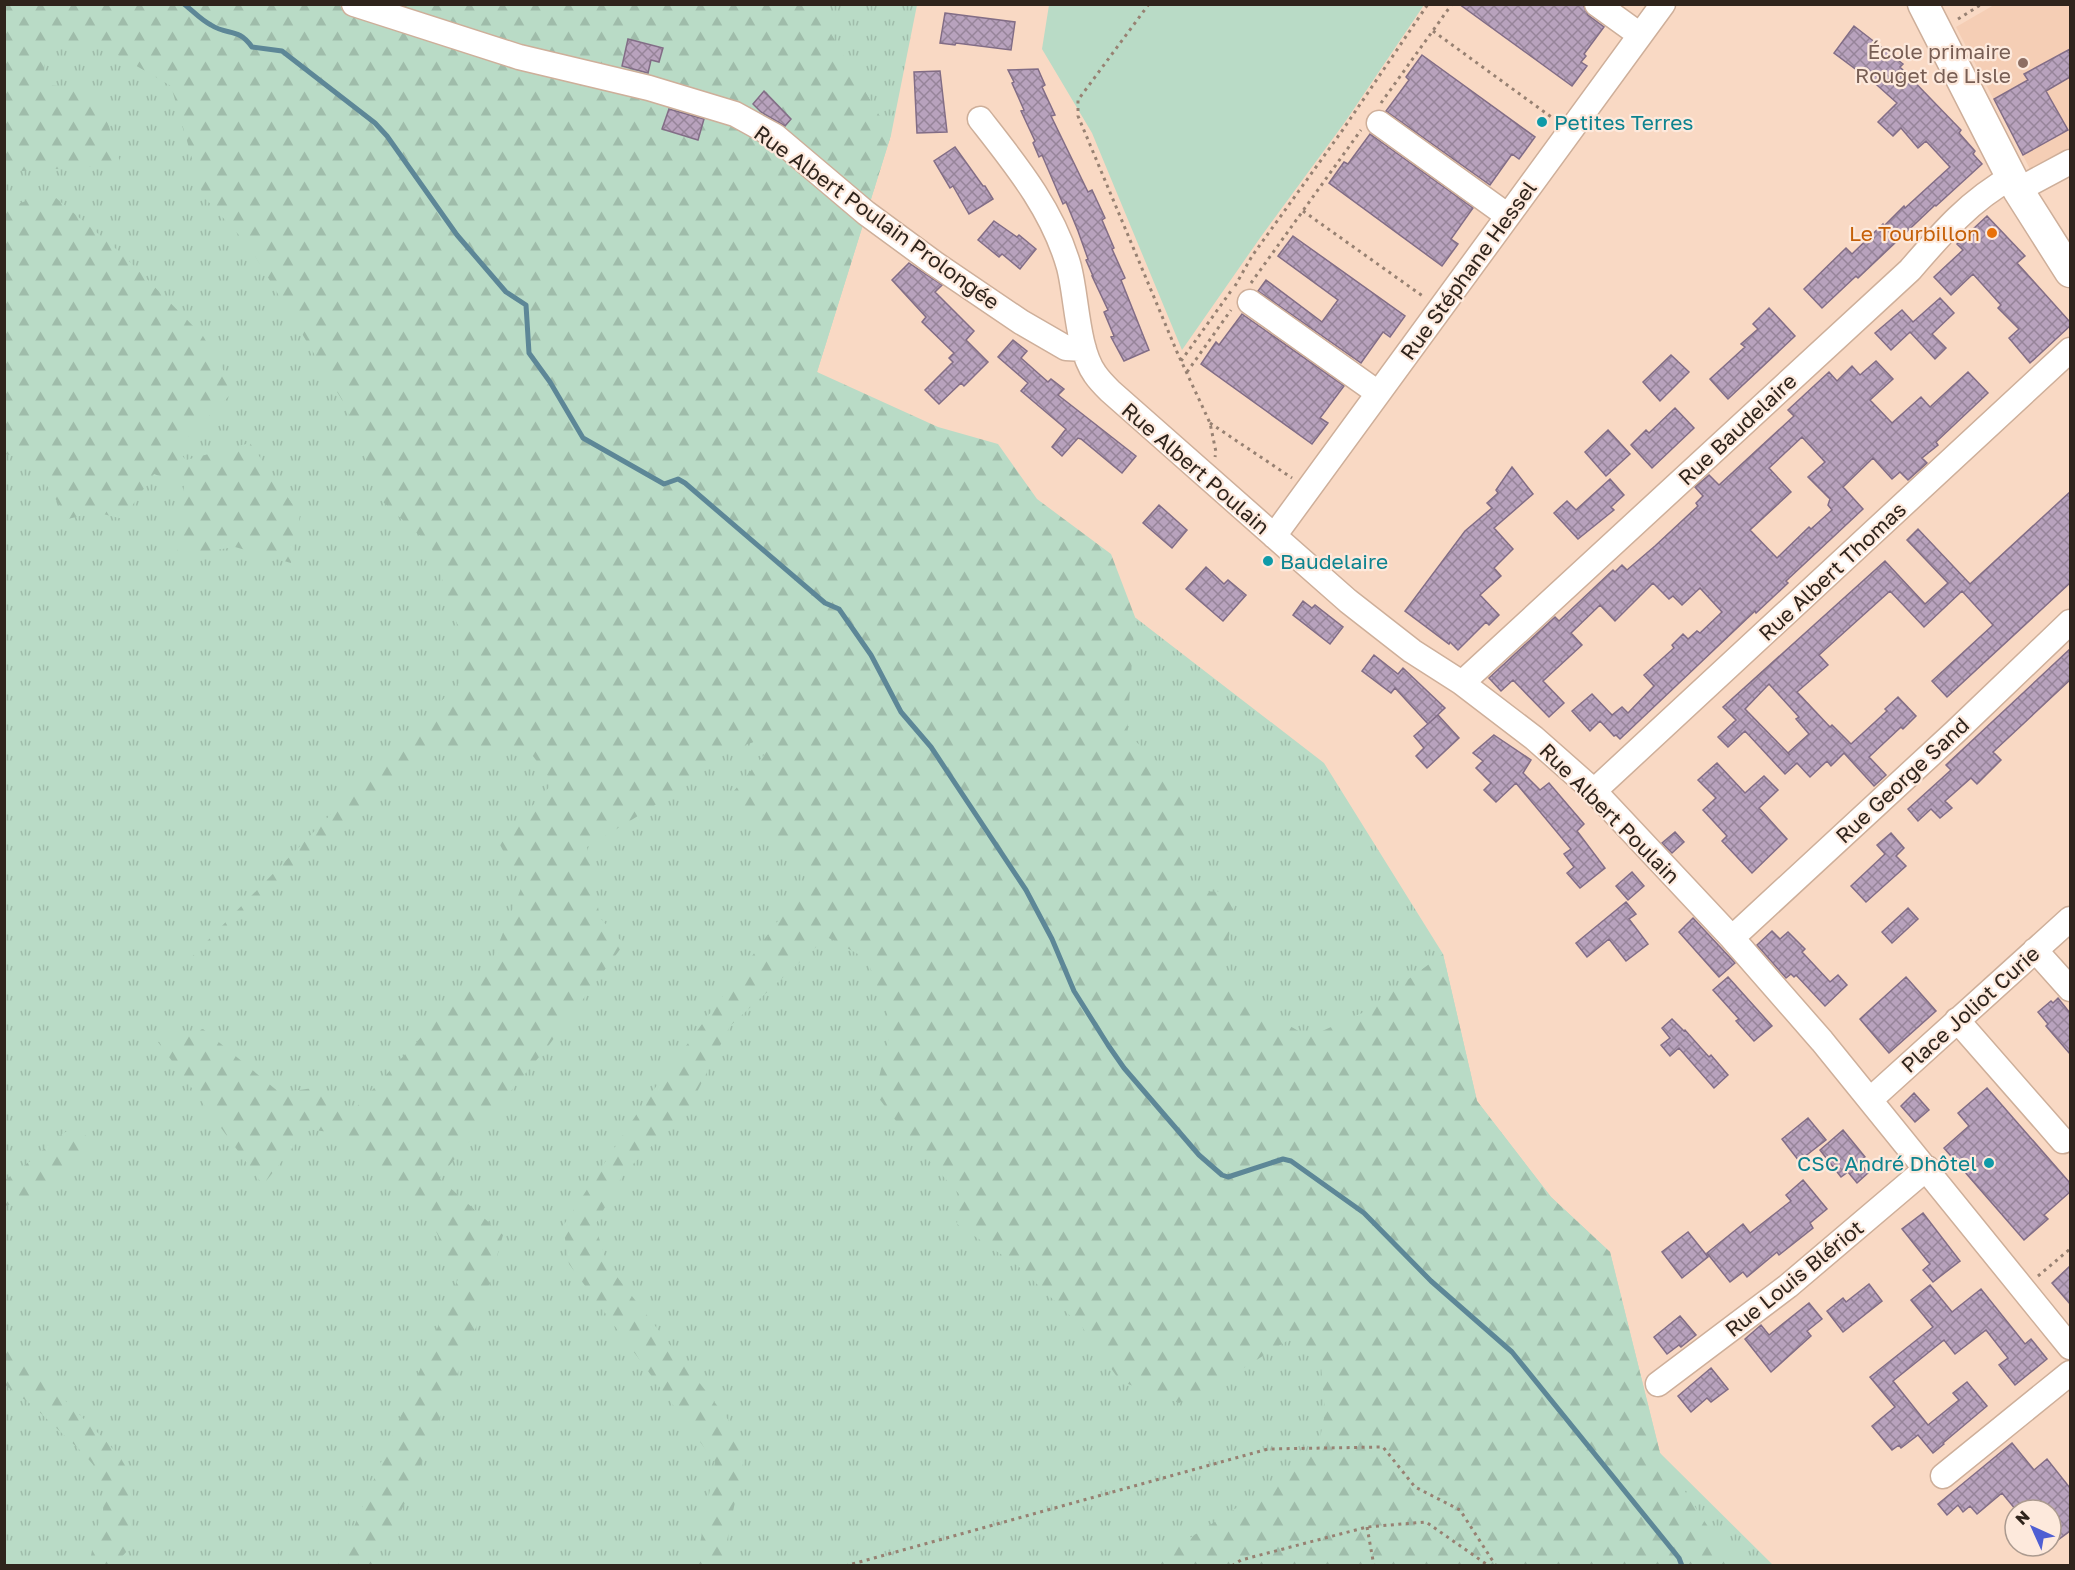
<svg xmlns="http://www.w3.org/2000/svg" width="2075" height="1570" viewBox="0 0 2075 1570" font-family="'Golos Text',sans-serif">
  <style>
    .built { fill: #f5ceb5 }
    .grass { fill: url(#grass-tufts) }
    .forest { fill: url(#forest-firs) }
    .green { fill: #b9dbc6 }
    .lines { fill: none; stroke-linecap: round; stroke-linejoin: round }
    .stream { stroke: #5d8797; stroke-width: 5 }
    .building { fill: url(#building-cross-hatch); stroke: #826d86; stroke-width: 1.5; fill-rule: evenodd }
    .minor-casing { stroke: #ceaf9a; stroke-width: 27 }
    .major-casing { stroke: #ceaf9a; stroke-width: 33 }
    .path { stroke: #978172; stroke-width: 3; stroke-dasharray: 3 4.5; stroke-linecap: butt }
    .minor { stroke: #fff; stroke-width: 24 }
    .major { stroke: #fff; stroke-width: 30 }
    .education-dot { fill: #8d6e63; stroke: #fde9dc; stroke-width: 2 }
    .culture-dot { fill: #0f9aa8; stroke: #fde9dc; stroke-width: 2 }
    .food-dot { fill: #e8710a; stroke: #fde9dc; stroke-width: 2 }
    .labels { text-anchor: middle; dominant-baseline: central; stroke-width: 4.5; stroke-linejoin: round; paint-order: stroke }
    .education-label { font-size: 21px; fill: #785e54; stroke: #fde9dc; text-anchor: end }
    .culture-label { font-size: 21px; fill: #0d838f; stroke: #fde9dc; text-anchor: start }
    .street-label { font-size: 21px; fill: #2f241c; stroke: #fde9dc }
    .food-label { font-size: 21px; fill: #c56008; stroke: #fde9dc; text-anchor: end }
  </style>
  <defs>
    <pattern id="grass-tufts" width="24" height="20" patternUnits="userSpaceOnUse" patternTransform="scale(1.5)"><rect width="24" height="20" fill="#b9dbc6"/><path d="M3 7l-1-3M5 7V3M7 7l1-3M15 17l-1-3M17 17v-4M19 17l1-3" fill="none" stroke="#9fbcaa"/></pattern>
    <pattern id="forest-firs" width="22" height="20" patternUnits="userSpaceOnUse" patternTransform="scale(1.5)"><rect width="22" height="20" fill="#b9dbc6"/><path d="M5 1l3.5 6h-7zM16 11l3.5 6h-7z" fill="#9fbcaa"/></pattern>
    <pattern id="building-cross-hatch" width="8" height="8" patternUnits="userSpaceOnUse" patternTransform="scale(1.5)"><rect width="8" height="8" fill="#b8a2bd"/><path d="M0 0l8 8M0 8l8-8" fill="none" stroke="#968499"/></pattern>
  </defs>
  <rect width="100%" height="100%" fill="#f9d9c4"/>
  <path class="built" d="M1994 5H2070V149L2031 171 1956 27Z"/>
  <path class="grass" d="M5 5H917L891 135 817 372 1324 763 1443 954 1477 1101 1551 1197 1610 1252 1660 1453 1773 1565 5 1566Z"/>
  <path class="forest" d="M4 5H814L891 135 817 372 938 427 998 444 1037 499 1111 554 1135 617 1127 733 1185 789V892L1237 891 1220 986 1309 1037 1362 1013 1443 954 1477 1101 1551 1197 1610 1252 1660 1453 1733 1565H1148L1289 1474 1318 1449 1325 1412 1321 1366 1290 1339 1234 1374 1179 1403 1120 1381 1082 1327 1018 1266 957 1224 959 1194 908 1137 875 1093 892 1026 867 959 827 937 730 1026 688 1110 624 1173 595 1225 607 1264 747 1444 722 1565H696L715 1462 569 1264 563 1226 644 1103 808 880 728 798 784 731 729 751 651 808 587 847 600 918 624 944 549 1045 439 1178 503 1235 479 1320 407 1499 373 1565H338L458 1279 435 1229 336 1133 307 1129 263 1185 158 1042 203 1029 280 1093 313 1088 352 1112 492 960 522 886 499 843 553 783 527 748 429 747 179 970 459 683V630L431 546 382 501 345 405 249 246 203 196 171 86 97 43 46 45 42 85 97 88 121 165 5 172Z
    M49 192 122 254 203 336 235 390 176 449 186 460 250 443 300 515 291 563 235 547 177 556 184 485 154 474 123 519 95 512 68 519 31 460 5 454V209Z
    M76 1126 93 1143 61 1173 27 1200 5 1206V1180L37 1156 55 1138Z
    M5 1341 104 1439 120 1457 130 1474 133 1496 130 1548 114 1565H97L91 1556 95 1534 103 1511 104 1489 96 1468 83 1453 33 1406 5 1385Z"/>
  <path class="green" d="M1049 5V4L1424 5 1345 122 1260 238 1182 350 1092 133 1042 49Z"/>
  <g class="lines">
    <path class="stream" d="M184 4C193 11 201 20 211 25 228 36 238 27 252 47L282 51 375 123 387 136 457 235 506 292 526 305 529 353 550 382 583 438 664 484 678 479 685 483 825 603 839 609 871 655 901 712 931 747 1026 890 1052 939 1074 991 1108 1045 1124 1068 1199 1155 1222 1175 1228 1177 1283 1159 1291 1161 1364 1213 1431 1281 1512 1352 1679 1558 1682 1566"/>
  </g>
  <path class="building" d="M1459 4H1583L1588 15 1604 27 1584 54 1586 56 1581 62 1587 66 1572 86Z
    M945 13 1015 22 1011 50 956 43 955 45 940 43Z
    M1854 26 1903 64 1900 67 1961 130 1959 133 1975 151 1973 154 1982 164 1936 206 1935 205 1858 278 1856 276 1822 308 1804 289 1846 248 1852 254 1883 224 1884 226 1904 206 1905 208 1950 167 1926 141 1918 148 1901 128 1893 136 1878 122 1897 103 1878 86 1834 53Z
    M628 39 663 48 659 62 651 60 648 73 622 66Z
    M2070 49V77L2046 91 2068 130 2023 155 1994 99 2028 80 2024 74Z
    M1422 55 1535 137 1519 159 1512 154 1490 185 1386 111 1409 80 1406 77Z
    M1038 69 1045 85 1042 87 1055 115 1051 116 1088 192 1092 190 1105 218 1102 220 1114 248 1112 249 1125 278 1121 280 1149 350 1124 361 1111 337 1114 336 1104 312 1108 310 1092 276H1093L1086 260 1088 259 1078 231 1066 202 1063 204 1042 155 1039 157 1033 143 1035 141 1021 111 1024 110 1012 83 1014 82 1008 70Z
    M940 71 947 132 917 133 914 72Z
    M764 91 791 119 785 126 761 112 753 104Z
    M669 109 704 119 698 140 662 129Z
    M1370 134 1473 208 1451 239 1458 244 1442 266 1329 183 1344 162 1348 164Z
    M955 147 983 186H985L993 199 969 214 953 186 950 188 934 161Z
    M1987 216 2025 256 2017 263 2070 322V326L2030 363 2009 338 2019 329 1998 308 2001 305 1973 274 1951 295 1934 277 1963 250 1957 244Z
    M994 221 1017 237 1019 235 1036 249 1020 269 1002 254 999 257 978 240Z
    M1293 236 1405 316 1390 337 1383 332 1361 363 1258 291 1266 280 1322 322 1338 300 1278 256Z
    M909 263 942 285 935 292 974 331 966 340 988 362 964 386 961 383 939 404 925 390 953 362 949 358 954 353 922 322 926 317 892 280Z
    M1940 298 1954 313 1932 334 1946 348 1935 359 1910 332 1891 350 1875 333 1902 310 1913 322Z
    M1769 308 1795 336 1728 399 1710 379 1745 347 1741 344 1758 329 1753 324Z
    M1242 314 1344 386 1320 418 1328 423 1312 444 1201 364 1216 342 1219 345Z
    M1013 340 1027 351 1021 358 1048 382 1051 379 1064 389 1058 395 1136 456 1122 473 1081 439 1078 438 1062 456 1052 447 1066 429 1021 391 1028 383 998 357Z
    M1671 355 1689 372 1660 401 1643 382Z
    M1876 361 1893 379 1870 400 1892 423 1921 397 1930 407 1968 372 1988 393 1936 442 1938 445 1922 458 1927 463 1908 480 1900 472 1892 479 1873 458 1843 487 1863 509 1786 581 1788 583 1756 613 1755 611 1620 739 1616 735 1614 736 1600 721 1590 731 1572 711 1592 694 1612 715 1622 707 1628 713 1654 686 1644 675 1674 648 1672 645 1683 634 1688 639 1697 631 1700 633 1722 612 1700 588 1682 605 1673 596 1669 599 1653 583 1615 621 1600 605 1571 633 1582 645 1543 681 1564 703 1549 717 1513 680 1501 691 1489 678 1555 617 1559 621 1613 570 1615 572 1622 565 1627 570 1655 546 1698 506 1696 503 1703 496 1695 487 1709 475 1719 485 1794 416 1788 410 1829 372 1837 381 1852 366 1860 375ZM1802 437 1825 462 1808 477 1830 499 1828 505 1832 510 1811 529 1809 527 1777 558 1750 530 1791 492 1769 468Z
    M1675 408 1694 428 1652 468 1631 445 1646 430 1649 433Z
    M1608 430 1630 454 1606 476 1585 452Z
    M1512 467 1533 494 1494 528 1513 549 1494 568 1501 576 1480 595 1499 615 1489 625 1486 622 1458 650 1450 642 1449 644 1405 611 1465 531 1492 508 1487 503 1498 493 1496 490Z
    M1610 479 1624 495 1611 507 1614 510 1578 539 1554 513 1567 501 1576 510Z
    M2070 492V583L1947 697 1932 681 1993 625 1962 591 1924 627 1890 591 1819 655 1828 665 1797 692 1830 727 1832 725 1851 744 1887 711 1885 709 1898 697 1916 716 1903 729 1901 727 1869 757 1886 775 1874 786 1844 753 1831 766 1827 761 1810 777 1797 763 1785 774 1745 731 1728 747 1718 737 1736 720 1723 707 1885 561 1925 604 1948 583 1907 540 1918 529 1970 584ZM1769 684 1799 717 1796 719 1809 734 1788 753 1790 755 1745 709Z
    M1159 505 1187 530 1172 548 1143 523Z
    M1206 567 1224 584 1228 580 1246 595 1223 621 1186 589Z
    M1303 601 1312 608 1315 605 1343 627 1330 644 1293 615Z
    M2070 649V680L1993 752 2001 760 1977 784 1971 778 1945 801 1952 808 1940 818 1931 809 1918 821 1908 809 1951 770 1946 765Z
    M1374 655 1398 674 1403 668 1445 708 1428 724 1395 688 1391 693 1362 671Z
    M1438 715 1459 738 1427 768 1416 756 1424 748 1414 736Z
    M1494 735 1531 760 1523 773 1540 790 1549 783 1584 824 1577 831 1605 868 1580 888 1567 873 1574 867 1564 854 1571 849 1516 783 1496 802 1484 790 1491 783 1476 768 1483 761 1473 753Z
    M1717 763 1745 793 1764 776 1778 790 1759 808 1787 839 1752 873 1722 841 1727 836 1703 810 1716 798 1698 780Z
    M1675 832 1684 842 1672 853 1662 843Z
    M1891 833 1904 848 1896 856 1906 866 1866 902 1851 886 1885 854 1877 845Z
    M1632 872 1644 886 1628 900 1616 886Z
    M1626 902 1636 914 1629 919 1648 944 1626 961 1609 939 1587 957 1576 943Z
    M1908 908 1918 919 1892 943 1882 932Z
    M1693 918 1735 963 1719 977 1679 932Z
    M1772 931 1780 939 1788 932 1805 949 1802 952 1830 982 1838 975 1847 985 1825 1006 1796 975 1794 977 1791 974 1786 978 1757 945Z
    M1728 977 1772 1026 1754 1041 1736 1021 1739 1019 1713 990Z
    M1906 977 1936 1011 1889 1053 1860 1019Z
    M2058 998 2070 1013V1054L2046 1026 2048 1024 2038 1012 2051 1001 2053 1003Z
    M1672 1019 1684 1031 1685 1030 1709 1057 1711 1055 1728 1075 1714 1088 1679 1048 1670 1056 1661 1045 1670 1038 1662 1028Z
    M1987 1088 2070 1183V1192L2044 1215 2048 1219 2024 1240 1944 1148 1969 1126 1958 1113Z
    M1914 1093 1929 1110 1915 1122 1901 1106Z
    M1808 1118 1826 1140 1799 1161 1782 1139Z
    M1843 1130 1865 1157 1859 1162 1868 1173 1857 1183 1848 1172 1841 1177 1820 1150Z
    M1803 1180 1827 1209 1810 1223 1813 1228 1779 1255 1777 1252 1747 1277 1743 1272 1730 1282 1707 1253 1743 1224 1750 1233 1791 1201 1786 1195Z
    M1923 1213 1960 1261 1933 1282 1923 1270 1930 1264 1902 1229Z
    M1688 1232 1708 1257 1682 1278 1662 1252Z
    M2070 1266V1304L2052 1283Z
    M1869 1284 1882 1301 1843 1332 1827 1311 1843 1298 1846 1302Z
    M1930 1285 1952 1312 1981 1289 2025 1344 2031 1339 2047 1359 2015 1385 1999 1365 2008 1358 1986 1330 1955 1354 1944 1340 1893 1381 1928 1425 1959 1400 1953 1393 1967 1382 1987 1406 1943 1443 1944 1444 1933 1453 1918 1435 1901 1448 1899 1445 1892 1450 1872 1426 1895 1407 1870 1377 1933 1327 1911 1300Z
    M1809 1303 1822 1319 1807 1331 1811 1336 1771 1372 1745 1339 1761 1325 1769 1335Z
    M1680 1316 1696 1335 1681 1347 1679 1345 1667 1354 1654 1337Z
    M1711 1368 1728 1389 1711 1402 1707 1398 1691 1412 1678 1396Z
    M2012 1443 2034 1470 2047 1459 2070 1488V1531L2051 1545V1510H2016L2002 1493 1977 1514 1970 1506 1963 1512 1958 1505 1947 1515 1938 1504Z"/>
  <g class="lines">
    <g class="minor-casing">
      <path id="minor" d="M354 4 519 57 649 88 735 114 775 136 866 213 934 263 1021 322 1066 348 1084 349
        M1597 4 1640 35
        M980 119C1016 165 1053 210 1069 267 1077 298 1077 349 1095 374 1099 380 1105 386 1110 391L1348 601 1412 651 1462 683 1534 738 1594 791 1732 938 1822 1041 2070 1347
        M1379 123 1508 216
        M2018 190 2070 162
        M1250 302 1378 393
        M1274 536 1663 4
        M1462 683 1910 270C1941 234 1970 200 2012 177
        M1594 791 2070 350
        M1732 938 1955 732 2070 622
        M2035 950 2070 989
        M1957 1020 2063 1141
        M1871 1099 2070 919
        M1658 1384 1788 1286 1927 1168
        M1943 1476 2070 1373"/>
    </g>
    <g class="major-casing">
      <path id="major" d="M1923 4 2018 190 2070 272"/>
    </g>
    <path class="path" d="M1149 4 1078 100V116L1177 352 1210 423 1216 452 1215 457
      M1958 19 1982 4
      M1433 31 1554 119
      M1381 103 1452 4
      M1303 211 1424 297
      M1251 283 1361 130
      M1235 286 1252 256 1342 131 1428 4
      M1181 361 1231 291
      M1187 372 1231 310
      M1210 423 1292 478
      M2038 1276 2070 1249
      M1367 1527 1374 1566
      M845 1566 1268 1449 1383 1447 1415 1487 1460 1510 1496 1566
      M1232 1566 1241 1560 1367 1527 1426 1522 1489 1566"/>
    <use href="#minor" class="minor"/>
    <use href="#major" class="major"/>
  </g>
  <circle class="education-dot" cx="2023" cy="63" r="6"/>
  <g class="culture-dot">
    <circle cx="1542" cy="122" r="6"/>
    <circle cx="1268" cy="561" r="6"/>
    <circle cx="1989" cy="1163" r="6"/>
  </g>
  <circle class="food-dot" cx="1992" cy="233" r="6"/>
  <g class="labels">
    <g class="education-label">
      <text x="2011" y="51">École primaire<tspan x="2011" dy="24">Rouget de Lisle</tspan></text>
    </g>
    <g class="culture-label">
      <text x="1554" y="122">Petites Terres</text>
      <text x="1280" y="561">Baudelaire</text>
      <text x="1977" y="1163" text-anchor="end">CSC André Dhôtel</text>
    </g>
    <g class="street-label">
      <text transform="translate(877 217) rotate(36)">Rue Albert Poulain Prolongée</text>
      <text transform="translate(1468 270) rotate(-54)">Rue Stéphane Hessel</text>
      <text transform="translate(1737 429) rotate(-43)">Rue Baudelaire</text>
      <text transform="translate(1196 468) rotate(41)">Rue Albert Poulain</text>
      <text transform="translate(1832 571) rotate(-43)">Rue Albert Thomas</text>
      <text transform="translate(1902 780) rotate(-43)">Rue George Sand</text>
      <text transform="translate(1610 813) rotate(45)">Rue Albert Poulain</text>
      <text transform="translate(1970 1009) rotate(-42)">Place Joliot Curie</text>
      <text transform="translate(1794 1278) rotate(-39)">Rue Louis Blériot</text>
    </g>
    <g class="food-label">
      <text x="1980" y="233">Le Tourbillon</text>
    </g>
  </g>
  <rect width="2075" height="1570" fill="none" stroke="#2f241c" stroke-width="12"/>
  <g transform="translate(2033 1528) rotate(315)"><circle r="28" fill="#fde9dc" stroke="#ab9a8f" stroke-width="1.5"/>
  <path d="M0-4.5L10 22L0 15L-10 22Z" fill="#4e5ed3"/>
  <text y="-9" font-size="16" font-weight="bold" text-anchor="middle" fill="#2f241c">N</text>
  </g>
</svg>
